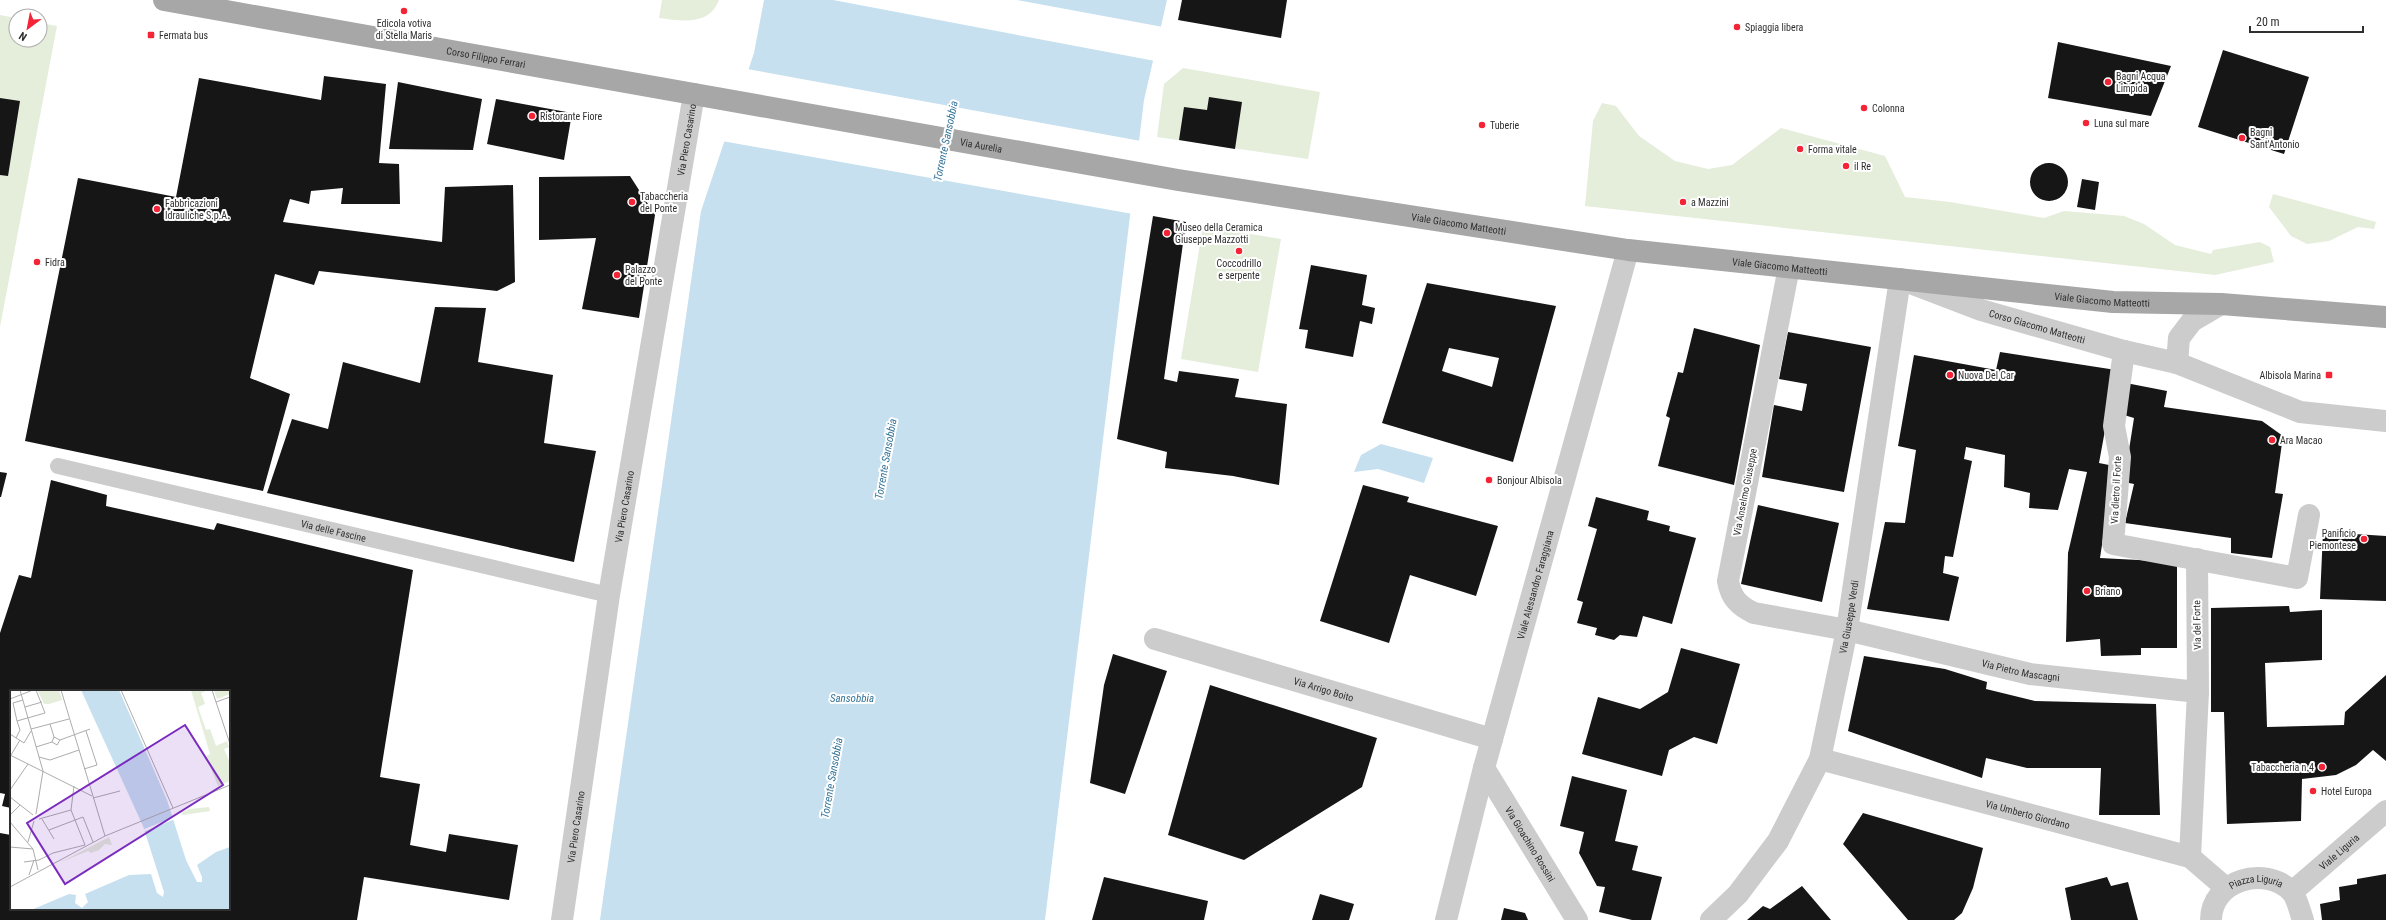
<svg xmlns="http://www.w3.org/2000/svg" width="2386" height="920" viewBox="0 0 2386 920" font-family="'Roboto Condensed',sans-serif">
  <style>
    .green { fill: #e5eddb }
    .water { fill: #c6e0ef }
    .pier { fill: #fff }
    .building { fill: #161616; fill-rule: evenodd }
    .lines { fill: none; stroke-linecap: round; stroke-linejoin: round }
    .service { stroke: #ccc; stroke-width: 16 }
    .pedestrian { stroke: #ccc; stroke-width: 22 }
    .minor { stroke: #ccc; stroke-width: 22 }
    .tertiary { stroke: #ccc; stroke-width: 22 }
    .primary { stroke: #a7a7a7; stroke-width: 22 }
    .poi-dot { fill: #f42336; stroke: #fff; stroke-width: 1.5 }
    .labels { text-anchor: middle; dominant-baseline: central; stroke-width: 4; stroke-linejoin: round; paint-order: stroke }
    .poi-label { font-size: 10px; fill: #2f2f2f; stroke: #fff; text-anchor: start }
    .street-label { font-size: 10px; fill: #2f2f2f; stroke: #fff }
    .water-label { font-size: 11px; font-style: italic; fill: #367498; stroke: #fff }
    .inset-road { fill: none; stroke: #acacac; stroke-width: 1 }
    .view { fill: #7b2cbf; fill-opacity: 0.15; stroke: #7b2cbf; stroke-width: 2 }
    .inset-edge { fill: none; stroke: #2f2f2f; stroke-width: 2 }
  </style>
  <rect width="100%" height="100%" fill="#fff"/>
  <path class="green" d="M662 0H719C709 26 682 21 659 18Z
    M0 15 16 18V40H40V23L57 26 0 327Z
    M1183 68 1320 92 1308 159 1157 137 1164 84Z
    M1602 103 1616 106 1639 136 1675 161 1708 169 1732 165 1781 128 1885 156 1905 197 1950 202 2044 218 2064 211 2124 216 2144 224 2175 245 2211 254 2213 250 2260 242 2270 247 2274 262 2215 275 1585 206 1593 121Z
    M2273 194 2376 222 2374 229 2358 227 2329 241 2307 244 2291 236 2269 207Z
    M1203 226 1281 239 1258 372 1181 359Z"/>
  <path class="water" d="M764 0H1167L1144 100 1045 920H600L701 211 754 53Z
    M1381 444 1433 458 1424 483 1378 469 1354 472 1361 455Z"/>
  <path class="pier" d="M833 0H1017L1163 27 1155 61Z
    M747 69 1141 141 1133 214 722 141Z"/>
  <path class="building" d="M1182 0H1287L1281 38 1178 20Z
    M2058 42 2171 66 2151 116 2048 98Z
    M2223 50 2309 77 2284 154 2198 127Z
    M324 76 386 84 379 163 399 164 400 204H341L343 188 311 191 309 204 290 199 283 222 442 242 445 187 513 185 515 282 497 291 319 271 314 285 275 274 250 378 290 394 263 491 25 441 78 178 176 197 199 78 321 100Z
    M398 82 482 99 473 150 389 149Z
    M1209 97 1242 102 1235 149 1179 140 1184 107 1207 110Z
    M0 98 20 101 8 176 0 175Z
    M496 99 572 113 564 160 487 144Z
    M2030 182a19 19 0 1 1 38 0a19 19 0 1 1-38 0Z
    M630 176 655 215 639 318 582 309 596 238 539 240V177Z
    M2082 179 2099 182 2095 210 2077 207Z
    M1153 216 1186 222 1164 379 1177 382 1179 371 1239 379 1235 397 1287 404 1279 485 1233 476 1165 468 1167 452 1117 439Z
    M1311 265 1367 275 1362 305 1375 308 1372 324 1360 321 1353 357 1305 348 1308 330 1299 329Z
    M1427 283 1556 306 1513 462 1382 423ZM1449 348 1499 358 1492 387 1442 371Z
    M435 307 486 308 478 362 553 375 544 443 596 451 574 562 267 493 292 419 328 429 343 362 420 383Z
    M1694 328 1760 345 1734 485 1658 466 1670 418 1666 416 1678 372 1683 373Z
    M1788 332 1871 347 1844 492 1762 477 1774 405 1802 411 1807 384 1779 379Z
    M2000 352 2116 370 2099 463 2114 466 2100 558 2177 562V648H2141V655L2101 656 2100 639 2066 642 2068 553 2087 472 2069 469 2058 510 2029 508 2030 493 2004 487 2005 455 1966 447 1964 459 1972 461 1953 557 1945 556 1943 573 1959 577 1949 621 1867 609 1885 522 1905 523 1916 450 1898 446 1914 355 1996 370Z
    M2126 383 2167 391 2164 407 2262 421 2283 436 2275 493 2283 494 2272 558 2231 553V538L2125 523 2134 484 2124 482 2134 418 2124 415Z
    M0 472 7 473 1 497H0Z
    M51 480 107 495 106 506 214 530 217 523 413 570 380 777 420 784 410 845 446 852 449 834 518 845 509 900 364 877 357 920H0V833L11 835V909H229V691H11V808L2 806 5 794 0 793V633L19 575 31 578Z
    M1363 485 1409 497 1407 502 1498 526 1476 596 1410 575 1389 643 1320 621Z
    M1596 497 1649 511 1647 520 1670 526 1669 531 1696 538 1672 624 1643 616 1637 637 1620 635 1614 640 1595 635 1597 628 1577 623 1583 602 1577 600 1597 529 1588 526Z
    M1758 505 1839 523 1822 602 1741 584Z
    M2323 532 2386 536V601L2320 599Z
    M2289 606 2290 612 2322 610V660L2265 663 2267 727 2344 725 2345 712 2386 675V761L2373 750 2356 765 2336 775 2302 779 2301 821 2227 824 2224 712H2211V608Z
    M1681 648 1740 664 1717 744 1694 737 1669 750 1662 776 1582 754 1598 697 1640 709 1668 692Z
    M1113 654 1167 671 1125 794 1090 783 1104 685Z
    M1864 656 1945 669 1987 682 1986 689 2035 701 2156 704 2160 815H2099L2101 768H2027L1986 758 1982 778 1848 731Z
    M1210 685 1377 738 1362 787 1244 860 1168 835Z
    M1572 776 1627 790 1615 841 1638 846 1632 870 1662 877 1651 920H1632L1599 912 1605 887 1597 886 1579 853 1584 832 1560 826Z
    M1863 813 1983 848 1973 888 1962 913 1954 920H1908L1843 844Z
    M2386 874V920H2322L2320 904 2340 900 2339 887 2357 884V879Z
    M1104 877 1208 901 1204 920H1092Z
    M2107 877 2111 886 2128 882 2138 920H2071L2065 888Z
    M1802 886 1831 920H1747L1763 906 1770 909Z
    M1320 894 1354 904 1349 920H1312Z
    M1504 908 1525 913 1528 920H1501Z"/>
  <g class="lines">
    <path class="service" id="s1" d="M58 466 609 595"/>
    <path class="pedestrian" d="M2124 351 2114 426 2120 457 2113 544 2297 578 2309 515"/>
    <g class="minor">
      <path id="s2" d="M1789 267 1728 581C1731 598 1739 606 1754 613L1847 630 2030 674 2198 692"/>
      <path d="M2177 363 2179 338 2192 321 2221 304"/>
      <path id="s3" d="M1155 639 1492 739"/>
      <path id="s4" d="M1820 759 2190 857 2226 888"/>
      <path id="s5" d="M1484 768 1577 920"/>
      <path d="M2190 857 2198 692 2197 559"/>
      <path id="s6" d="M2292 892 2386 811"/>
      <path id="s7" d="M562 920 609 595 694 94"/>
      <path id="s8" d="M1711 920 1738 894 1778 841 1820 759 1847 630 1900 279 1981 310 2124 351 2177 363 2300 412 2386 421"/>
      <path id="s9" d="M2211 920C2211 880 2265 865 2291 891 2297 897 2300 912 2303 920"/>
    </g>
    <path class="tertiary" id="s10" d="M1446 920 1484 768 1628 250"/>
    <path class="primary" id="s11" d="M164 0 1178 180 1628 250 2113 302 2221 304 2386 317"/>
  </g>
  <g class="poi-dot">
    <circle cx="404" cy="11" r="4"/>
    <circle cx="1737" cy="27" r="4"/>
    <rect x="147" y="31" width="8" height="8" rx="2"/>
    <circle cx="2108" cy="82" r="4"/>
    <circle cx="1864" cy="108" r="4"/>
    <circle cx="532" cy="116" r="4"/>
    <circle cx="2086" cy="123" r="4"/>
    <circle cx="1482" cy="125" r="4"/>
    <circle cx="2242" cy="138" r="4"/>
    <circle cx="1800" cy="149" r="4"/>
    <circle cx="1846" cy="166" r="4"/>
    <circle cx="632" cy="202" r="4"/>
    <circle cx="1683" cy="202" r="4"/>
    <circle cx="157" cy="209" r="4"/>
    <circle cx="1167" cy="233" r="4"/>
    <circle cx="1239" cy="251" r="4"/>
    <circle cx="37" cy="262" r="4"/>
    <circle cx="617" cy="275" r="4"/>
    <circle cx="1950" cy="375" r="4"/>
    <rect x="2325" y="371" width="8" height="8" rx="2"/>
    <circle cx="2272" cy="440" r="4"/>
    <circle cx="1489" cy="480" r="4"/>
    <circle cx="2364" cy="539" r="4"/>
    <circle cx="2087" cy="591" r="4"/>
    <circle cx="2322" cy="767" r="4"/>
    <circle cx="2313" cy="791" r="4"/>
  </g>
  <g class="labels">
    <g class="poi-label">
      <text x="404" y="23" text-anchor="middle">Edicola votiva<tspan x="404" dy="12">di Stella Maris</tspan></text>
      <text x="1745" y="27">Spiaggia libera</text>
      <text x="159" y="35">Fermata bus</text>
      <text x="2116" y="76">Bagni Acqua<tspan x="2116" dy="12">Limpida</tspan></text>
      <text x="1872" y="108">Colonna</text>
      <text x="540" y="116">Ristorante Fiore</text>
      <text x="2094" y="123">Luna sul mare</text>
      <text x="1490" y="125">Tuberie</text>
      <text x="2250" y="132">Bagni<tspan x="2250" dy="12">Sant'Antonio</tspan></text>
      <text x="1808" y="149">Forma vitale</text>
      <text x="1854" y="166">il Re</text>
      <text x="640" y="196">Tabaccheria<tspan x="640" dy="12">del Ponte</tspan></text>
      <text x="1691" y="202">a Mazzini</text>
      <text x="165" y="203">Fabbricazioni<tspan x="165" dy="12">Idrauliche S.p.A.</tspan></text>
      <text x="1175" y="227">Museo della Ceramica<tspan x="1175" dy="12">Giuseppe Mazzotti</tspan></text>
      <text x="45" y="262">Fidra</text>
      <text x="1239" y="263" text-anchor="middle">Coccodrillo<tspan x="1239" dy="12">e serpente</tspan></text>
      <text x="625" y="269">Palazzo<tspan x="625" dy="12">del Ponte</tspan></text>
      <text x="1958" y="375">Nuova Del Car</text>
      <text x="2321" y="375" text-anchor="end">Albisola Marina</text>
      <text x="2280" y="440">Ara Macao</text>
      <text x="1497" y="480">Bonjour Albisola</text>
      <text x="2356" y="533" text-anchor="end">Panificio<tspan x="2356" dy="12">Piemontese</tspan></text>
      <text x="2095" y="591">Briano</text>
      <text x="2314" y="767" text-anchor="end">Tabaccheria n.4</text>
      <text x="2321" y="791">Hotel Europa</text>
    </g>
    <g class="street-label">
      <text stroke="none"><textPath href="#s11" startOffset="327">Corso Filippo Ferrari</textPath></text>
      <text stroke="none"><textPath href="#s7" startOffset="790">Via Piero Casarino</textPath></text>
      <text stroke="none"><textPath href="#s11" startOffset="830">Via Aurelia</textPath></text>
      <text stroke="none"><textPath href="#s11" startOffset="1314">Viale Giacomo Matteotti</textPath></text>
      <text stroke="none"><textPath href="#s11" startOffset="1638">Viale Giacomo Matteotti</textPath></text>
      <text stroke="none"><textPath href="#s11" startOffset="1962">Viale Giacomo Matteotti</textPath></text>
      <text stroke="none"><textPath href="#s8" startOffset="828">Corso Giacomo Matteotti</textPath></text>
      <text transform="translate(2116 490) rotate(-87)">Via dietro il Forte</text>
      <text transform="translate(1745 492) rotate(-79)">Via Anselmo Giuseppe</text>
      <text stroke="none"><textPath href="#s7" startOffset="418">Via Piero Casarino</textPath></text>
      <text stroke="none"><textPath href="#s1" startOffset="283">Via delle Fascine</textPath></text>
      <text stroke="none"><textPath href="#s10" startOffset="347">Viale Alessandro Faraggiana</textPath></text>
      <text stroke="none"><textPath href="#s8" startOffset="341">Via Giuseppe Verdi</textPath></text>
      <text transform="translate(2197 625) rotate(-91)">Via del Forte</text>
      <text stroke="none"><textPath href="#s2" startOffset="636">Via Pietro Mascagni</textPath></text>
      <text stroke="none"><textPath href="#s3" startOffset="176">Via Arrigo Boito</textPath></text>
      <text stroke="none"><textPath href="#s4" startOffset="215">Via Umberto Giordano</textPath></text>
      <text stroke="none"><textPath href="#s7" startOffset="94">Via Piero Casarino</textPath></text>
      <text stroke="none"><textPath href="#s5" startOffset="89">Via Gioachino Rossini</textPath></text>
      <text stroke="none"><textPath href="#s6" startOffset="62">Viale Liguria</textPath></text>
      <text stroke="none"><textPath href="#s9" startOffset="68">Piazza Liguria</textPath></text>
    </g>
    <g class="water-label">
      <text transform="translate(946 141) rotate(-78)">Torrente Sansobbia</text>
      <text transform="translate(886 459) rotate(-80)">Torrente Sansobbia</text>
      <text x="852" y="698">Sansobbia</text>
      <text transform="translate(832 778) rotate(-80)">Torrente Sansobbia</text>
    </g>
  </g>
  <g transform="translate(10 690)">
    <rect width="220" height="220" fill="#fff"/>
    <path d="M49 0 52 10 39 14H34L28 1ZM181 0H198L191 3 195 14 188 17 196 40 200 39 206 56 217 51 219 57 214 59 220 73V91L208 96 196 66 200 64ZM204 0H220V4L207 9ZM199 117 200 121 173 125 171 123 179 119ZM99 147 102 155 95 154 89 160 81 163 78 161 51 172Z" fill="#e5eddb"/>
    <path d="M71 0H109L157 110 176 170 187 192H192V187L187 175 206 162 220 157V220H21L59 204 66 205 65 213 72 218 78 212 75 204 119 185 141 184 147 203 153 207 154 202 133 136Z" fill="#c6e0ef"/>
    <path d="M164 127 165 129 133 142 132 140Z" fill="#fff"/>
    <path class="inset-road" d="M10 0 33 81 26 124M51 0 95 146M111 0 163 118M202 0 220 54M0 9 23 0M206 12 220 7M15 17 32 12M7 31 3 13 13 10M40 34 44 47M21 39 59 29M0 44 14 53 21 41M6 48 10 40 7 31 35 23 26 0M50 50 80 39M26 57 42 52 44 47 50 50 47 55 42 52M0 65 82 106M1 65 10 50M29 67 40 70 69 60M74 79 87 75 76 41M0 100 18 74M0 107 23 125M83 108 110 101M0 125 10 115M29 129 61 120M32 129 44 149M0 132 23 159 28 180M39 140 73 127 83 152M18 152 24 131M0 157 23 159M14 172 29 170 43 163 75 155 61 120 64 96M19 185 24 170M0 197 95 146 220 95"/>
    <path class="view" d="M175 35 213 95 55 194 17 133Z"/>
    <rect width="220" height="220" class="inset-edge"/>
  </g>
  <g transform="translate(28 28) rotate(212)"><circle r="19" fill="#ffffff" stroke="#acacac"/>
  <path d="M0-3L7 15L0 10L-7 15Z" fill="#f42336"/>
  <text y="-6" font-size="11" font-weight="bold" text-anchor="middle" fill="#2f2f2f">N</text>
  </g>
  <path d="M2250 26v6h113v-6" fill="none" stroke="#2f2f2f" stroke-width="2"/>
  <text x="2256" y="26" font-size="12" fill="#2f2f2f" stroke="#ffffff" stroke-width="3" paint-order="stroke">20 m</text>
</svg>
